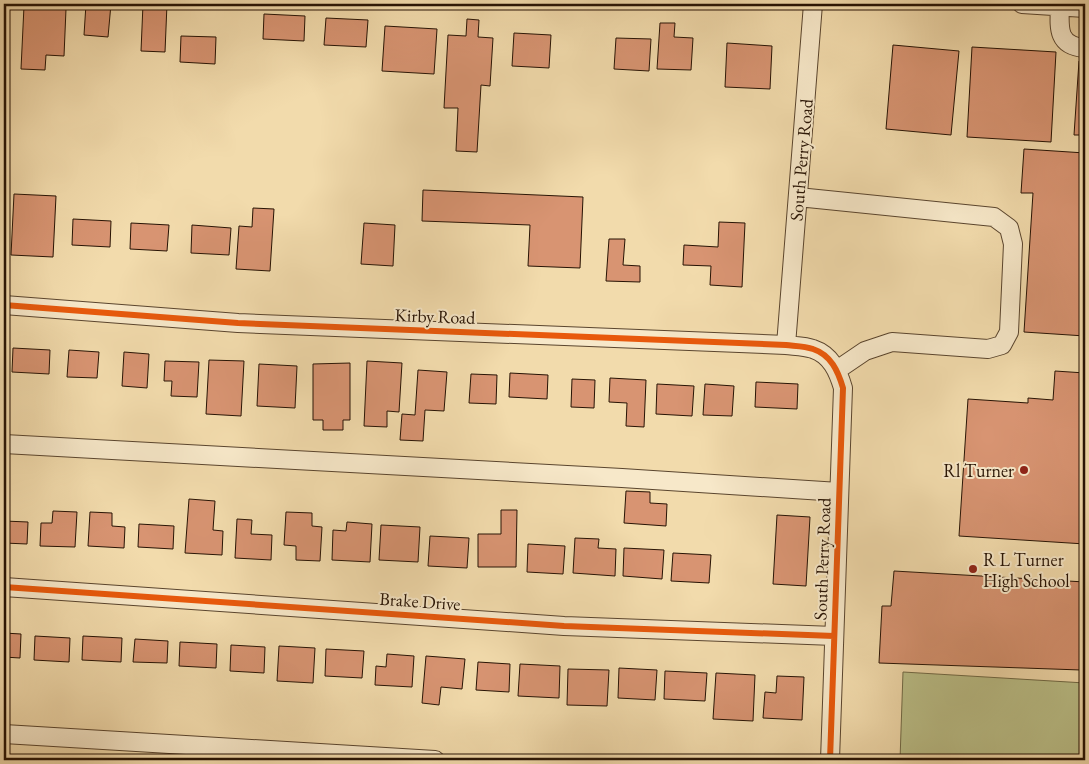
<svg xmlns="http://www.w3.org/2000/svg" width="1089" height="764" viewBox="0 0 1089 764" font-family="'EB Garamond',serif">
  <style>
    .green { fill: #bbc089; stroke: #716a46 }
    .building { fill: #d89472; stroke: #271304 }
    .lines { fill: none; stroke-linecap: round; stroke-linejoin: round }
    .minor-casing { stroke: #5a452e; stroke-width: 20 }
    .minor { stroke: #f7e8c9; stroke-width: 18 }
    .cycleway-casing { stroke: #f7e8c9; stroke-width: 9 }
    .cycleway { stroke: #e8590c; stroke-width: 6 }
    .poi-dot { fill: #8f2418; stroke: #f7e8c9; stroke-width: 2 }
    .labels { text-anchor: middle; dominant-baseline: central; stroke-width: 4; stroke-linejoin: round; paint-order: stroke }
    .street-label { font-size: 18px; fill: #271304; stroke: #f7e8c9 }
    .poi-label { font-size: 18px; fill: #271304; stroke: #f7e8c9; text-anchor: end }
  </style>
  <rect width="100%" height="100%" fill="#f2dbac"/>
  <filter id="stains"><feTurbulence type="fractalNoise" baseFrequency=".004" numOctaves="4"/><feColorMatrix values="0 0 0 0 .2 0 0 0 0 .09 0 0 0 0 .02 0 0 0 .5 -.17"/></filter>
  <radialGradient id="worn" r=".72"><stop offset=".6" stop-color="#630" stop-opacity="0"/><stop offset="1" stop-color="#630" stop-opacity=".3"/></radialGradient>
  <path class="green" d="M903 672 1085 683V760H900Z"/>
  <path class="building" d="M86 4H111L108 37 84 35Z
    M143 4H167L165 52 141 51Z
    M24 6 66 9 64 56 46 55 45 70 21 69Z
    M264 14 305 16 304 41 263 39Z
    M326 18 368 20 366 47 324 45Z
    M467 19 479 20 478 37 493 38 490 86 481 85 477 152 456 151 458 108H444L448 35 466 36Z
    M660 23H675L674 37 693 38 691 70 657 69Z
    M385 26 437 29 434 74 382 71Z
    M514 33 551 35 549 68 512 66Z
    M181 36 216 37 215 64 180 62Z
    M616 38 651 39 649 71 614 69Z
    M727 43 772 46 770 89 725 87Z
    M893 45 959 51 951 135 886 129Z
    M972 47 1056 52 1051 142 967 137Z
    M1079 61H1085V135H1074Z
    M1024 149 1085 153V359H1083L1085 336 1024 332 1033 193H1021Z
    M423 190 583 197 580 268 528 266 530 225 422 221Z
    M14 194 56 196 53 257 11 255Z
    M253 208 274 209 270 271 236 269 239 226 252 227Z
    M73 219 111 221 110 247 72 245Z
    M719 222 745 223 742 287 710 285 711 266 683 265 684 245 718 247Z
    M131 223 169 225 167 251 130 249Z
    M364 223 395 225 393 266 361 264Z
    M192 225 231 228 229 255 191 253Z
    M609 239H625L623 265 640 266V282L606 281Z
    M13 348 50 350 49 374 12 372Z
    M69 350 99 352 97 378 67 377Z
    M124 352 149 354 147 388 122 386Z
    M209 360 244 361 241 416 206 414Z
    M165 361 199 362 197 397 171 396 172 381H164Z
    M367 361 402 363 399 412 387 411V427L364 426Z
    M350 363V420H343V430H323V420H313V364Z
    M259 364 297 366 295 408 257 406Z
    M418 370 447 372 444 411 425 410 423 441 400 440 402 414 415 415Z
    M1055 371 1085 373V544L959 536 968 399 1028 403V398L1053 400Z
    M510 373 548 375 547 399 509 397Z
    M471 374 497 375 496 404 469 403Z
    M610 378 646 380 644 427 626 426 627 403 609 402Z
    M572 379 595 380 594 408 571 407Z
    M756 382 798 384 797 409 755 407Z
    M657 384 694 386 692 416 656 414Z
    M705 384 734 386 732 416 703 415Z
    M626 491 650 492V503L667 504 666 526 624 523Z
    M189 499 215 501 213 530 223 531 222 555 185 553Z
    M501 510H517L516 567H478V534H501Z
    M53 511 77 512 75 547 40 546 41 523H52Z
    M90 512 112 513V526L125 527 124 548 88 546Z
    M286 512 312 513V526L322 527 320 561 296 560V546L284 545Z
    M777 515 810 517 806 586 773 584Z
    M237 519 252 520 251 534 272 535 271 560 235 558Z
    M4 521 28 522 27 544 4 543Z
    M347 522 372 524 370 562 332 560 333 530 346 531Z
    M139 524 174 526 173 549 138 547Z
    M381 525 420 527 418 562 379 560Z
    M430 536 469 538 467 568 428 566Z
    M575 538 599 539 598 548 616 549 615 576 573 573Z
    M528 544 565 546 563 574 527 572Z
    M624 548 664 550 662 579 623 576Z
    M673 553 711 555 709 583 671 581Z
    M894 571 1085 582V647L1081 670 879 663 882 606H891Z
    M4 633 21 634 20 658 4 657Z
    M35 636 70 638 69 662 34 660Z
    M83 636 122 638 121 662 82 660Z
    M135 639 168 641 167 663 133 662Z
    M180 642 217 644 216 668 179 666Z
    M231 645 265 647 264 673 230 671Z
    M279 646 315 648 313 683 277 681Z
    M326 649 364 651 362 678 325 676Z
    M387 654 414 656 412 687 375 685 376 666 386 667Z
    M426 656 465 659 462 689 441 687 439 705 422 703Z
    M478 662 510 664 509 692 476 690Z
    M520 664 560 666 559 698 518 696Z
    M619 668 657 670 655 700 618 698Z
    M568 669 609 670 607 706 567 705Z
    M665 671 707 673 705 701 664 699Z
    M716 673 755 675 753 721 713 719Z
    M777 676 804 677 802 720 763 718 765 692 776 693Z"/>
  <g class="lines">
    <g class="minor-casing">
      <path id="minor" d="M1022 4 1085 8
        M1060 6C1059 28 1057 46 1085 48
        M798 197 994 217 1009 228 1013 244 1009 332 1002 345 988 349 892 342 865 351 837 370
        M4 305 238 323 786 345C794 346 805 346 813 349 831 355 838 371 843 388L830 760
        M786 345 813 4
        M4 444 622 478 839 492
        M4 587 564 626 834 636
        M4 734 435 760"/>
    </g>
    <use href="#minor" class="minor"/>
    <g class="cycleway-casing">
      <path id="cycleway" d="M4 305 238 323 786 345C794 346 805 346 813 349 831 355 838 371 843 388L830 760
        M4 587 564 626 834 636"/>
    </g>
    <use href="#cycleway" class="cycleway"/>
  </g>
  <g class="poi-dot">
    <circle cx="1024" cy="470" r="5"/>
    <circle cx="973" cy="569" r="5"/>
  </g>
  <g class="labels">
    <g class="street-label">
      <text transform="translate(801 160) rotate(-85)">South Perry Road</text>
      <text transform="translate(435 316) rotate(2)">Kirby Road</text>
      <text transform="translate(822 559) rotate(-88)">South Perry Road</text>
      <text transform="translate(420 601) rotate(4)">Brake Drive</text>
    </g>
    <g class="poi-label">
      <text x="1014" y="470">Rl Turner</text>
      <text x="983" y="559" text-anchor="start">R L Turner<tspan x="983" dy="21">High School</tspan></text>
    </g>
  </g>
  <rect width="1089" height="764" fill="none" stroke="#f2dbac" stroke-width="20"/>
  <rect x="5" y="5" width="1079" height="754" fill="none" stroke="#271304" stroke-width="2.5"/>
  <rect x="10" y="10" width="1069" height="744" fill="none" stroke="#271304"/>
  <rect width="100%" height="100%" filter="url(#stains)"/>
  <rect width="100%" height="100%" fill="url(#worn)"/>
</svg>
